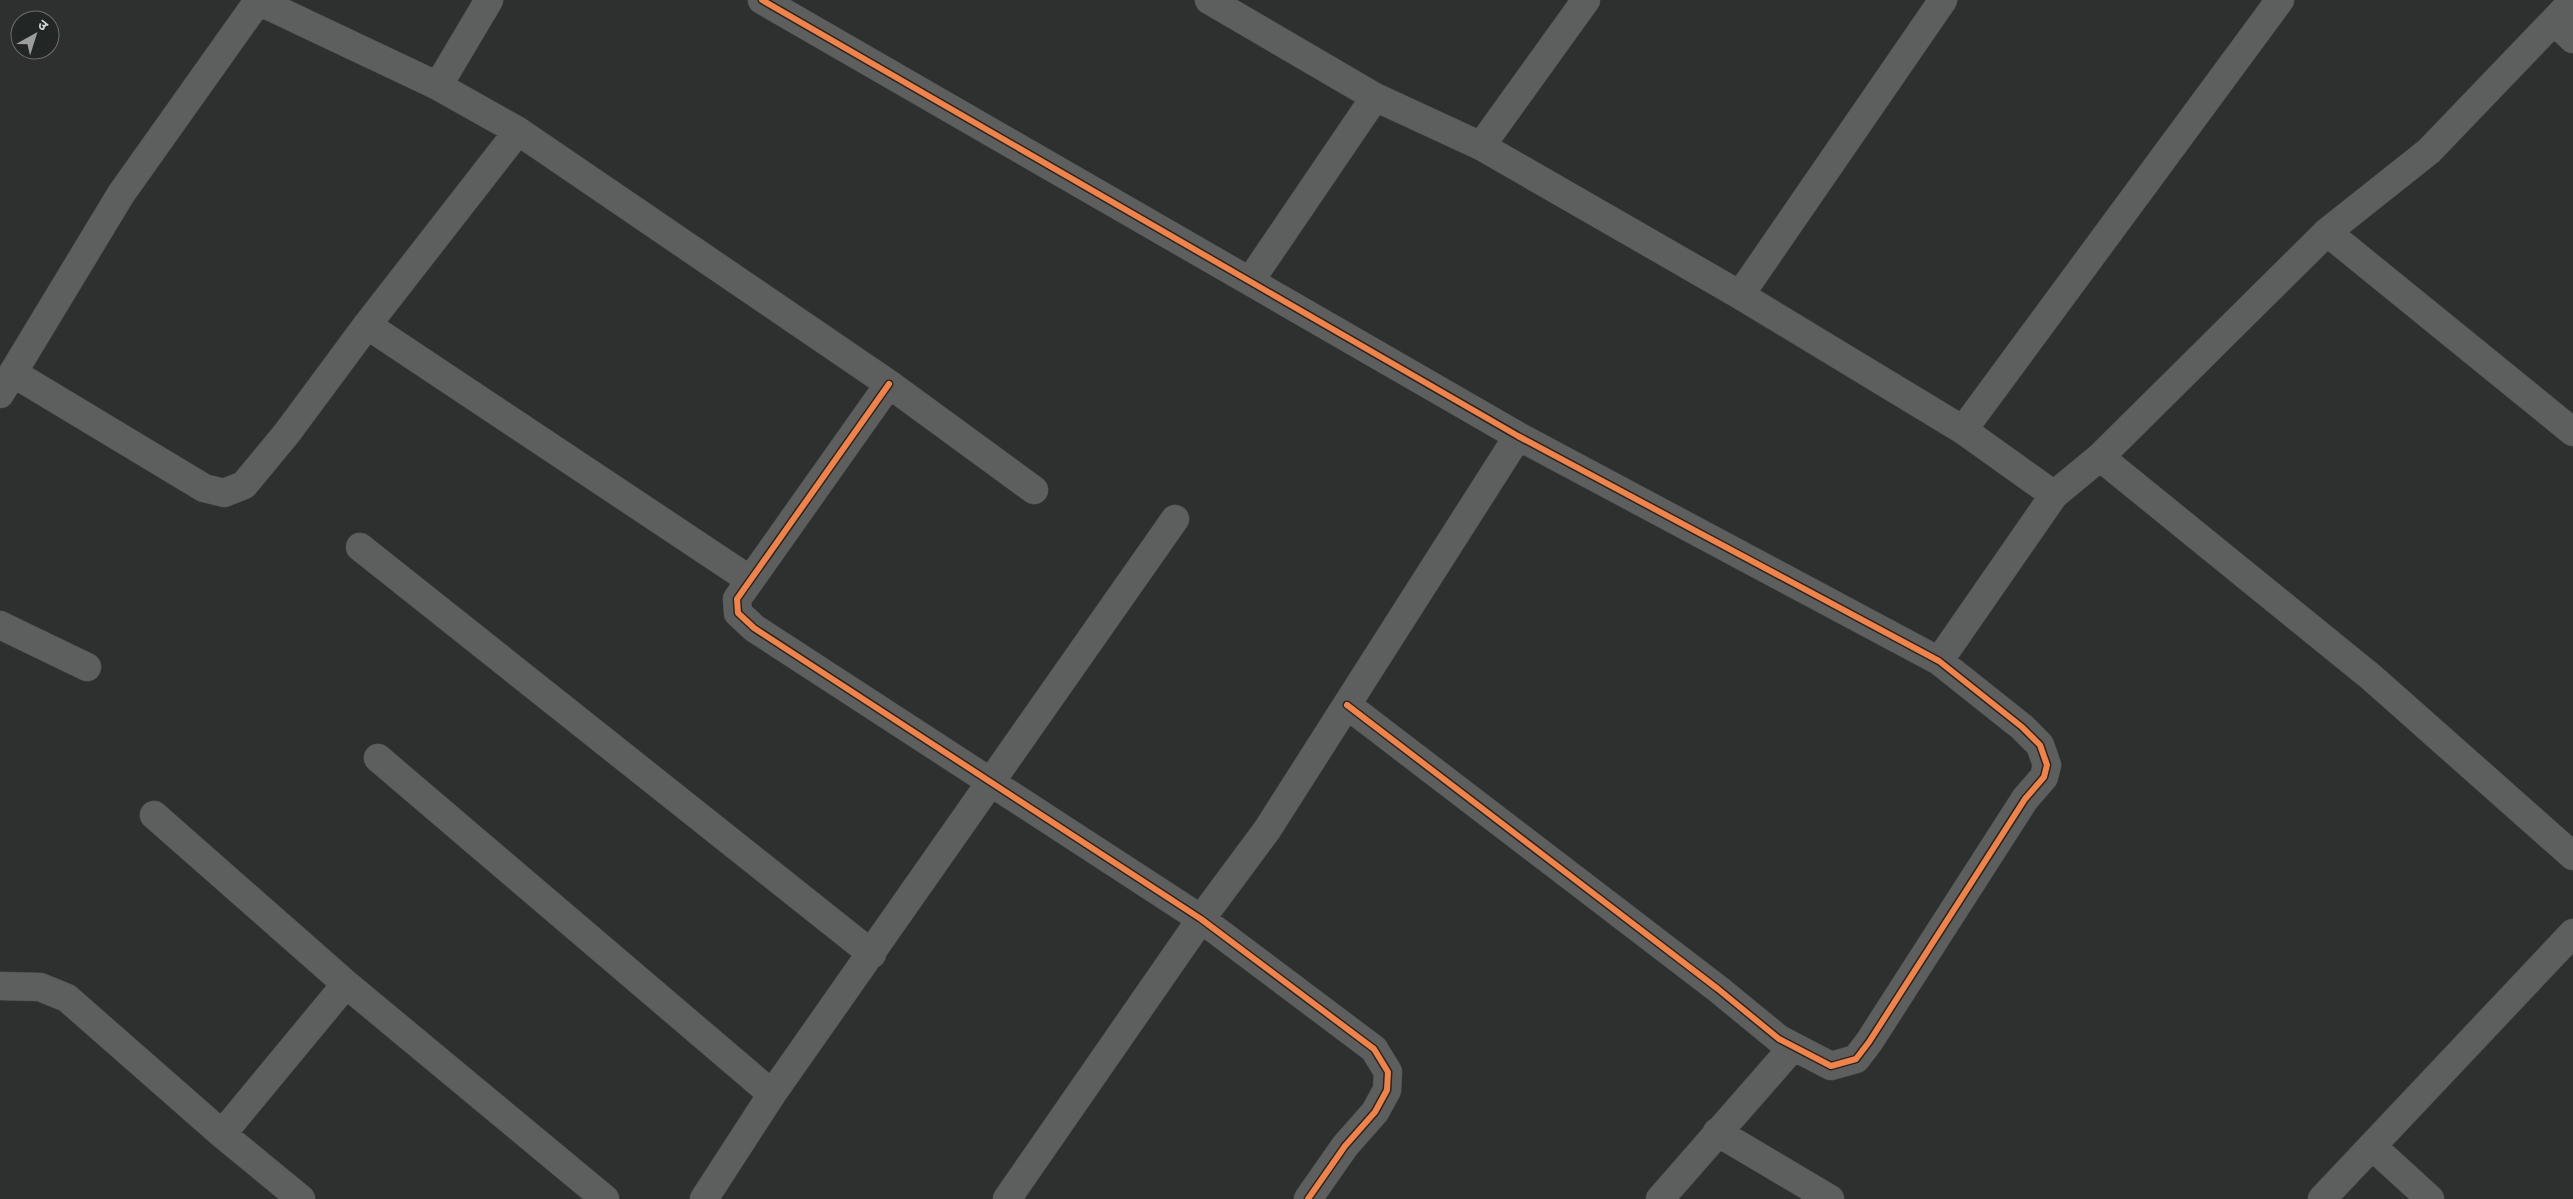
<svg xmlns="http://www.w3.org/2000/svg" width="2573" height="1199" viewBox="0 0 2573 1199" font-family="Montserrat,'Noto Sans Devanagari',sans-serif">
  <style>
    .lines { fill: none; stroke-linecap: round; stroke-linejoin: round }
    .minor-casing { stroke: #4c4e4e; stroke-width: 29 }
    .minor { stroke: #5d5f5f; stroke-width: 28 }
    .cycleway-casing { stroke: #222726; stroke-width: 9 }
    .cycleway { stroke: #f48246; stroke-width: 6 }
  </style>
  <rect width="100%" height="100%" fill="#2d302f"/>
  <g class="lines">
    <g class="minor-casing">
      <path id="minor" d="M256 0 438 86 518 131 889 384 1034 490
        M762 0 1518 436 1939 661 2022 727 2040 745 2047 765 2044 777 2025 799 1869 1042 1856 1059 1831 1066 1779 1039 1718 989 1347 705
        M1209 0 1375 97 1481 146 1740 295 1963 430 2054 495 1939 661
        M2554 21 2573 39
        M438 86 489 0
        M1481 146 1586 0
        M2327 232 2573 432
        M1250 281 1375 97
        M1740 295 1943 0
        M367 325 750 580
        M13 373 204 488 224 493 244 485 287 433 367 325 518 131
        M889 384 737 599 738 613 754 628 1201 919 1374 1049 1388 1072 1387 1090 1375 1112 1345 1146 1308 1199
        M0 394 121 194 258 1
        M1963 430 2280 0
        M2100 457 2371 677 2573 856
        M2054 495 2100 457 2327 232 2429 151 2573 1
        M360 547 872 954
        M0 625 87 667
        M378 758 772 1094
        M154 815 346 984 605 1199
        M0 986 40 987 67 998 222 1134 301 1199
        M1717 1132 1830 1199
        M222 1134 346 984
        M2372 1146 2430 1199
        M704 1199 772 1094 1175 519
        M1007 1199 1201 919 1267 830 1518 436
        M1660 1199 1793 1047
        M2322 1199 2573 933"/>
    </g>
    <use href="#minor" class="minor"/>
    <g class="cycleway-casing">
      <path id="cycleway" d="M762 0 1518 436 1939 661 2022 727 2040 745 2047 765 2044 777 2025 799 1869 1042 1856 1059 1831 1066 1779 1039 1718 989 1347 705
        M889 384 737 599 738 613 754 628 1201 919 1374 1049 1388 1072 1387 1090 1375 1112 1345 1146 1308 1199"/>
    </g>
    <use href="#cycleway" class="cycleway"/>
  </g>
  <g transform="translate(35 35) rotate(39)"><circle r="24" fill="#222726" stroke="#6a6f6e"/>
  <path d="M0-4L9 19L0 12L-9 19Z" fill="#9c9e9e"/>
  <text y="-8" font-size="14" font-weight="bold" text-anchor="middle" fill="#d7dad9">उ</text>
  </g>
</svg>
